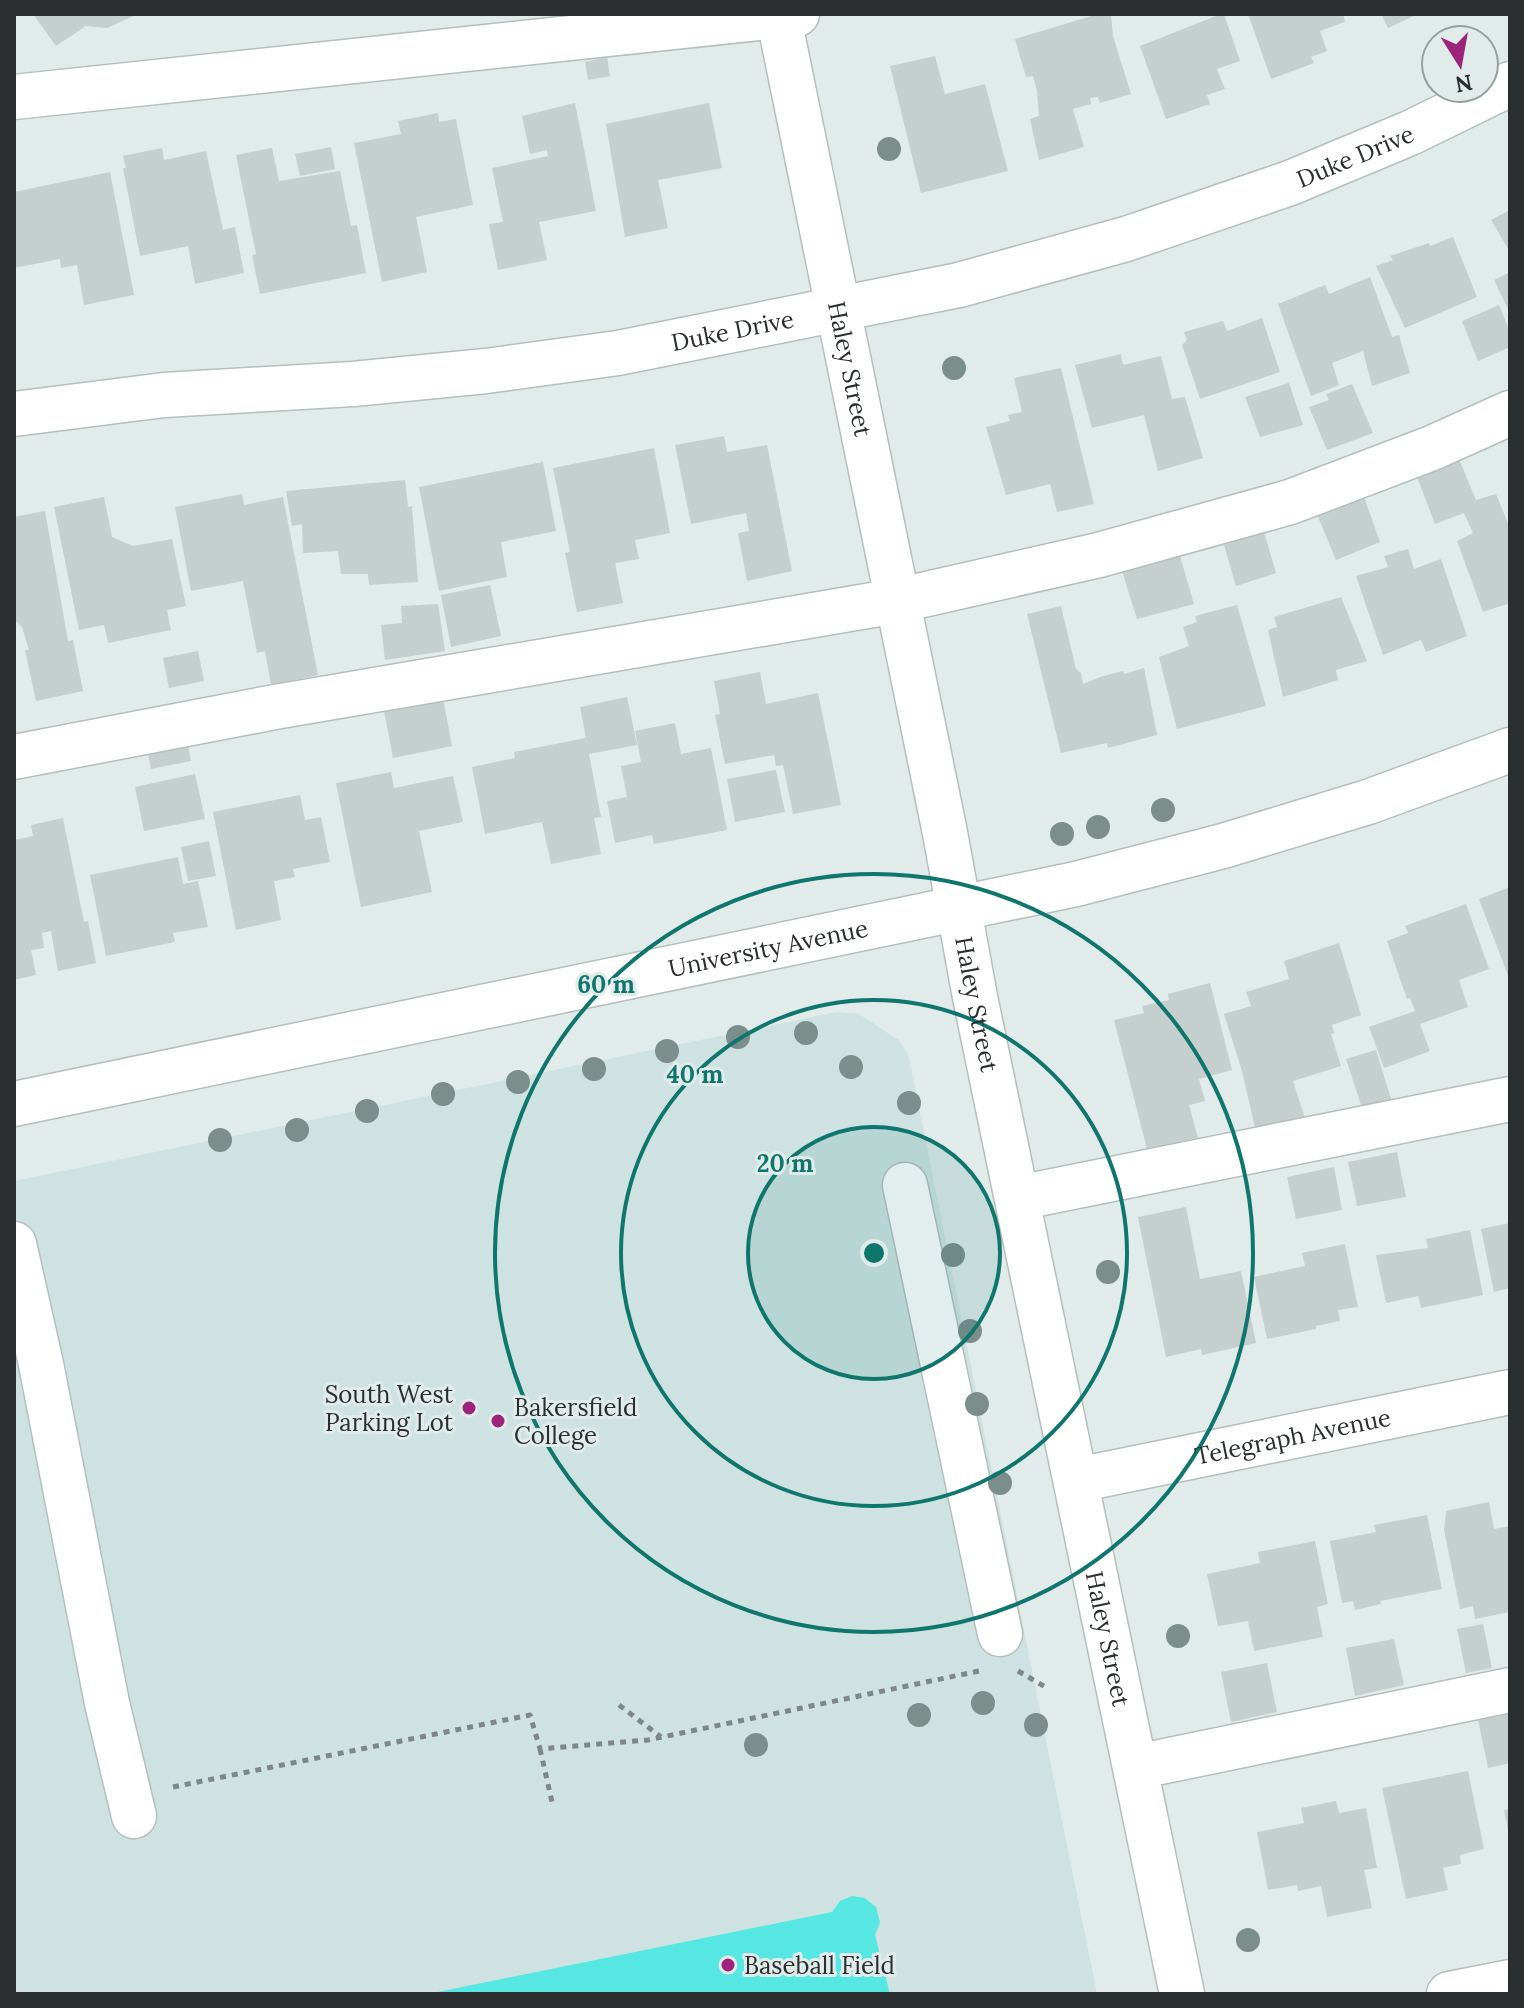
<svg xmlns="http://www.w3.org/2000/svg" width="1524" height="2008" viewBox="0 0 1524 2008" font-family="Lora,serif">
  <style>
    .built { fill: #cee3e1 }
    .green { fill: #57e7e2 }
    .building { fill: #c4cfce }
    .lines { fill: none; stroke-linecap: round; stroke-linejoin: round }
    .minor-casing { stroke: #b4bfbe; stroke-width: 47 }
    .path { stroke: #7f8786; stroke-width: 5; stroke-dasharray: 6 6; stroke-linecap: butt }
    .minor { stroke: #fff; stroke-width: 44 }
    .tree { fill: #7b8e8c }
    .ring { fill: none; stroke: #0f766e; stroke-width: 4 }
    .poi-dot { fill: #9d247b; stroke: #e0ebea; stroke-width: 3 }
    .labels { text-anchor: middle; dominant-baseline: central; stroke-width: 6; stroke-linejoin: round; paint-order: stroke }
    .street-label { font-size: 24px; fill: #2a2e2e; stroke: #e0ebea }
    .poi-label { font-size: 24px; fill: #2a2e2e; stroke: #e0ebea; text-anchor: start }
    .centre { fill: #0f766e; stroke: #e0ebea; stroke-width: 4 }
    .ring-label { font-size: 24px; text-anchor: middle; font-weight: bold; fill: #0f766e; stroke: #e0ebea; stroke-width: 6; stroke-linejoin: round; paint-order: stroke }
  </style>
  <rect width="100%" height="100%" fill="#e0ebea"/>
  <path class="built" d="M837 1012 859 1014 900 1041 909 1057 1097 1994H14V1181Z"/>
  <path class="green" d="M852 1896 865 1898 876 1907 880 1922 875 1935 890 1994H428L832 1912 840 1901Z"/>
  <path class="building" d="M33 14H138L107 28 86 26 56 46Z
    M1098 14H1111L1113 36 1131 94 1100 103 1098 97 1090 98 1091 104 1073 109 1084 147 1039 160 1030 119 1039 116 1037 91 1033 76 1026 77 1015 39Z
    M1221 14H1224L1240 61 1217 69 1225 89 1207 95 1210 104 1166 119 1140 46Z
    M1248 14H1343L1345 22 1320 31 1327 51 1311 57 1314 63 1271 79Z
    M1381 14H1418L1388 28Z
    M935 56 945 94 985 84 1008 171 921 193 890 66Z
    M607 57 610 76 588 80 585 62Z
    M575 103 596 211 539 222 547 260 498 270 489 224 503 222 492 168 548 156 547 150 530 154 522 116Z
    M709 103 722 168 658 180 668 228 625 237 606 124Z
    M438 113 439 122 456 119 473 205 416 217 427 272 382 282 354 143 401 134 398 121Z
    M331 147 335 169 300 176 295 154Z
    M162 148 164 160 206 151 223 230 235 227 244 273 195 284 188 246 140 256 123 168H126L123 156Z
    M272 148 279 181 340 171 351 226 357 225 366 273 260 294 252 255 256 254 236 155Z
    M110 172 134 295 84 305 77 265 61 268 60 259 14 268V192Z
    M1510 210V252L1491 220Z
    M1453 237 1477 297 1405 328 1376 266 1393 260 1390 256 1429 243 1430 246Z
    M1510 272V313L1494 280Z
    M1370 277 1392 337 1399 335 1410 373 1372 386 1363 351 1332 363 1339 385 1311 396 1278 304 1325 285 1329 294Z
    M1499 305 1510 332V347L1478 361 1462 321Z
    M1262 318 1280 372 1200 399 1182 345 1187 340 1184 332 1223 321 1227 331Z
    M1121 354 1123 365 1161 356 1172 399 1185 397 1203 458 1158 471 1144 415 1092 428 1075 365Z
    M1061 368 1094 504 1057 512 1050 484 1006 495 986 427 1010 421 1008 415 1022 412 1014 378Z
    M1289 383 1303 425 1260 437 1245 397Z
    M1352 384 1373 433 1327 450 1309 407 1329 400 1326 394Z
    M724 436 727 452 767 445 792 571 747 581 738 533 749 531 746 513 691 524 675 445Z
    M654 448 670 533 635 540 639 559 615 563 623 603 577 612 565 553 570 552 553 468Z
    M1459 459 1476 500 1496 494 1510 528V603L1483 612 1457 541 1473 533 1464 513 1435 524 1417 477Z
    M543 462 556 531 501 542 507 577 439 591 419 487Z
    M405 480 408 507 412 506 418 582 369 585 368 574H341L338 551 303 553 302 524 292 526 286 491Z
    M242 494 244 505 283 497 318 675 271 685 265 651 257 653 243 581 191 591 175 507Z
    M1363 494 1380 542 1336 560 1316 512Z
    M104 497 112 537 133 546 172 539 186 606 167 610 171 630 108 643 104 625 79 630 54 507Z
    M45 511 68 641 73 640 83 691 36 701 25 650H29L22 627 14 619V517Z
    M1264 532 1276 573 1236 586 1224 545Z
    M1408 549 1414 569 1441 559 1467 636 1426 652 1421 640 1383 655 1356 576 1388 567 1384 556Z
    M1180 556 1194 604 1137 619 1122 571Z
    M490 585 501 636 451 647 441 595Z
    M1341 597 1367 661 1336 670 1338 680 1283 697 1268 630 1277 627 1274 617Z
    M438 604 445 651 385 660 381 625 402 623 401 606Z
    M1237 605 1266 706 1177 729 1159 657 1189 646 1183 627 1197 622 1195 616Z
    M1061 606 1076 669 1081 673 1083 684 1100 677 1123 671 1124 674 1144 668 1157 735 1108 748 1107 743 1061 753 1027 614Z
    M198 651 204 681 169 688 163 658Z
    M760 672 766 704 818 693 841 805 793 814 783 765 776 766 774 755 725 764 715 715 720 714 714 681Z
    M442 693 452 746 393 758 383 705Z
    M627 697 637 745 589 754 601 817 594 818 601 854 551 864 542 822 485 834 472 767 515 758 514 752 586 738 580 707Z
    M675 723 681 754 711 748 727 830 654 844 652 835 615 843 607 801 627 797 621 766 641 762 635 731Z
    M187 740 191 761 151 769 147 748Z
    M776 770 785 812 735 822 727 779Z
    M391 772 394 788 453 776 463 822 419 831 432 892 361 907 336 783Z
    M195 774 205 819 144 831 135 787Z
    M300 795 305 820 321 817 330 862 293 869 295 877 274 881 281 920 236 930 213 812Z
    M63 818 84 922 88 921 96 963 58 971 51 931 42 933 44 948 31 950 36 975 14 980V840L33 836 31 825Z
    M209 841 216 876 188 881 181 847Z
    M178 857 183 884 198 881 208 927 173 933 175 942 106 956 90 875Z
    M1510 887V981L1479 899Z
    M1466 904 1489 969 1459 980 1468 1007 1420 1024 1430 1051 1384 1068 1369 1027 1415 1011 1410 998 1407 999 1387 941 1408 933 1405 926Z
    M1339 943 1361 1015 1332 1025 1334 1033 1331 1034 1341 1066 1293 1081 1305 1118 1255 1128 1242 1071 1224 1014 1251 1006 1246 992 1289 979 1284 961Z
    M1210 983 1232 1070 1199 1079 1205 1101 1189 1105 1198 1138 1147 1149 1114 1020 1144 1013 1142 1006 1169 1000 1168 994Z
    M1376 1050 1392 1102 1363 1111 1346 1059Z
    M1397 1152 1406 1197 1357 1206 1348 1162Z
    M1334 1167 1342 1210 1296 1219 1287 1177Z
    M1186 1207 1200 1279 1241 1271 1256 1343 1202 1355 1201 1349 1166 1357 1138 1217Z
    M1510 1223V1288L1494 1292 1481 1229Z
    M1470 1230 1483 1295 1421 1308 1418 1296 1386 1303 1376 1255 1428 1248 1426 1239Z
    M1345 1244 1358 1307 1338 1310 1340 1321 1316 1326V1329L1267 1339 1254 1277 1305 1266 1302 1253Z
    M1489 1502 1494 1529 1510 1526V1612L1475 1619 1473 1606 1460 1609 1444 1530 1446 1511Z
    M1427 1515 1442 1589 1380 1601 1381 1604 1355 1610 1353 1601 1342 1603 1330 1541 1376 1532 1374 1525Z
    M1315 1541 1328 1604 1317 1607 1323 1637 1254 1651 1248 1621 1218 1626 1207 1574 1260 1563 1258 1552Z
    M1483 1624 1492 1668 1466 1673 1457 1629Z
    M1394 1639 1404 1685 1355 1696 1346 1648Z
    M1267 1663 1277 1712 1231 1722 1221 1672Z
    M1510 1714V1763L1488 1768 1478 1720Z
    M1468 1771 1484 1849 1460 1855 1461 1864 1443 1868 1448 1890 1406 1899 1382 1788Z
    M1336 1801 1339 1813 1366 1808 1377 1868 1364 1870 1372 1908 1327 1917 1321 1886 1298 1891 1297 1885 1268 1890 1257 1832 1304 1823 1301 1808Z
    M1510 1809V1835H1509L1504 1810Z"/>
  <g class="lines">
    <g class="minor-casing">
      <g id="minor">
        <path id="s1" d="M778 14 945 833 975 997 1182 1994"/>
        <path d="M14 97 797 14"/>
        <path id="s2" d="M14 414 164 395 353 384 486 371 618 353 959 285 1126 239 1290 183 1410 133 1510 84"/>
        <path d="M14 757 275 707 896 601 1099 555 1290 502 1432 448 1510 413"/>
        <path id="s3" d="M14 1104 1076 884 1223 846 1368 802 1510 750"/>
        <path d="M905 1185 1000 1634"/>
        <path d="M1018 1198 1510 1099"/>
        <path d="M14 1244 41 1364 107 1703 134 1816"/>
        <path id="s4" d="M1077 1480 1510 1392"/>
        <path d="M1136 1767 1510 1690"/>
        <path d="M1449 1994 1510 1982"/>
      </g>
    </g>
    <path class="path" d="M1018 1671 1049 1689
      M619 1705 661 1737
      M540 1749 552 1802
      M173 1787 530 1715 540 1749 648 1740 979 1671"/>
    <use href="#minor" class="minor"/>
  </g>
  <g class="tree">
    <circle cx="889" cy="149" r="12"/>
    <circle cx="954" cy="368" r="12"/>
    <circle cx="1163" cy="810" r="12"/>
    <circle cx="1098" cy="827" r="12"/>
    <circle cx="1062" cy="834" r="12"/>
    <circle cx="806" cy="1033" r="12"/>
    <circle cx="738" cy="1037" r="12"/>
    <circle cx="667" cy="1051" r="12"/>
    <circle cx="851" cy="1067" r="12"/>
    <circle cx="594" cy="1069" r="12"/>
    <circle cx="518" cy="1082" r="12"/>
    <circle cx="443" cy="1094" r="12"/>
    <circle cx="909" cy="1103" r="12"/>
    <circle cx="367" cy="1111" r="12"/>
    <circle cx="297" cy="1130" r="12"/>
    <circle cx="220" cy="1140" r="12"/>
    <circle cx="953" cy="1255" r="12"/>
    <circle cx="1108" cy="1272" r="12"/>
    <circle cx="970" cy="1331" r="12"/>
    <circle cx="977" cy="1404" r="12"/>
    <circle cx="1000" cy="1483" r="12"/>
    <circle cx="1178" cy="1636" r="12"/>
    <circle cx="983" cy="1703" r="12"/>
    <circle cx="919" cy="1715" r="12"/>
    <circle cx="1036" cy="1725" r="12"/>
    <circle cx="756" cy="1745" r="12"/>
    <circle cx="1248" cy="1940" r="12"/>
  </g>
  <circle cx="874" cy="1253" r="126" fill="#0f766e" fill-opacity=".12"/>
  <g class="ring">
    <circle cx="874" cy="1253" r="126"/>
    <circle cx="874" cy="1253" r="253"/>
    <circle cx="874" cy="1253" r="379"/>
  </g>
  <g class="poi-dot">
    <circle cx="469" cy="1408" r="8"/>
    <circle cx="498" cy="1421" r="8"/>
    <circle cx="728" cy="1965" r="8"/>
  </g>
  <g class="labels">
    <g class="street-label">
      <text stroke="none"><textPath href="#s2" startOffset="1372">Duke Drive</textPath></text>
      <text stroke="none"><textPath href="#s2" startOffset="724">Duke Drive</textPath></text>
      <text stroke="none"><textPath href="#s1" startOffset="362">Haley Street</textPath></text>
      <text stroke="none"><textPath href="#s3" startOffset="770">University Avenue</textPath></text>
      <text stroke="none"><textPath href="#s1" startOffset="1010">Haley Street</textPath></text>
      <text stroke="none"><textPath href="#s4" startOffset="220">Telegraph Avenue</textPath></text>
      <text stroke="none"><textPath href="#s1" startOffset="1658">Haley Street</textPath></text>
    </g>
    <g class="poi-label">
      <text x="453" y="1394" text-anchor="end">South West<tspan x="453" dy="28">Parking Lot</tspan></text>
      <text x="514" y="1407">Bakersfield<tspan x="514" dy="28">College</tspan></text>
      <text x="744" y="1965">Baseball Field</text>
    </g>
  </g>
  <circle cx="874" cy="1253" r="12" class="centre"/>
  <g class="ring-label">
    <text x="606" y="993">60 m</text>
    <text x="695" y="1083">40 m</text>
    <text x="785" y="1172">20 m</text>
  </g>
  <rect width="1524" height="2008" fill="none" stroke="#2a2e2e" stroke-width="32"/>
  <g transform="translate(1460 64) rotate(169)"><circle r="38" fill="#e0ebea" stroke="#979f9f" stroke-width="2"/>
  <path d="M0-6L14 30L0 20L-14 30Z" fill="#9d247b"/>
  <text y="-12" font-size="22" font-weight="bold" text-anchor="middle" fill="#2a2e2e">N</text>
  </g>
</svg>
